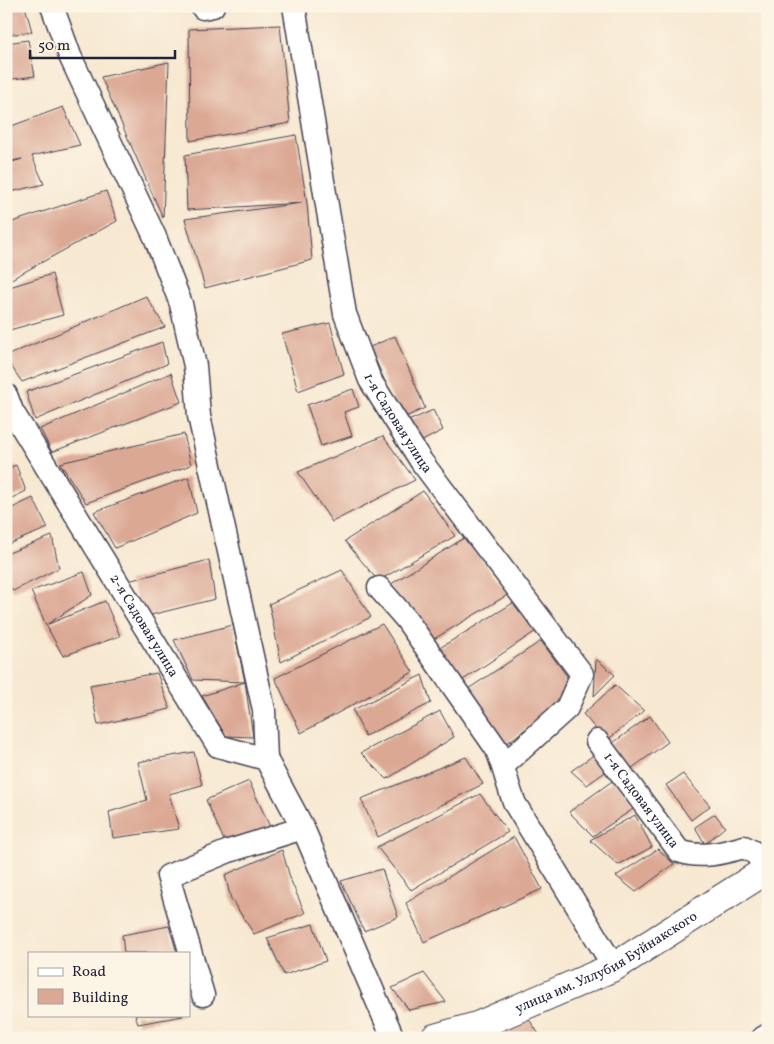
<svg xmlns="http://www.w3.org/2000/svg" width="774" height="1044" viewBox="0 0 774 1044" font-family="Vollkorn,serif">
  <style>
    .building { fill: #dba894 }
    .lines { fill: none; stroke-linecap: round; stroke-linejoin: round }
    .street-casing { stroke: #424052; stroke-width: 25 }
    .secondary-casing { stroke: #424052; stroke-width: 30 }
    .street { stroke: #fff; stroke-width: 22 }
    .secondary { stroke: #fff; stroke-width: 28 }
    .labels { text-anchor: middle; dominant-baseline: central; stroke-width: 4; stroke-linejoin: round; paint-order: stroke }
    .street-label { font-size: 14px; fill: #22223b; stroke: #fcf5e5 }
  </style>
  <rect width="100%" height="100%" fill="#fcf5e5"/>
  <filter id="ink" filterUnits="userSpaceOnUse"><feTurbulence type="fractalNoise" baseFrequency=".02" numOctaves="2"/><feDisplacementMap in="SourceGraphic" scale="10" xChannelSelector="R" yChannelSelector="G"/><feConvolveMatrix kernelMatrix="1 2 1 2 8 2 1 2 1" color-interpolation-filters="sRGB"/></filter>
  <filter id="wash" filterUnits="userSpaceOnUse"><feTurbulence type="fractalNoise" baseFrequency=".0096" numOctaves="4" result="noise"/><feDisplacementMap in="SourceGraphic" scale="20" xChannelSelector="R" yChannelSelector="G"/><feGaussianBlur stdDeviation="1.12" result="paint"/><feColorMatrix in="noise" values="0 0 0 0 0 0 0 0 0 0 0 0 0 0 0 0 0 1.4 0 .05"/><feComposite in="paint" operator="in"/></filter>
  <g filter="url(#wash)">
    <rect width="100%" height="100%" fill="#f7e8d1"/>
    <g id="blocks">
      <path class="building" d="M6 6H25L32 32 6 35Z
        M280 25 290 123 190 141 189 29Z
        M28 40 35 76 6 80V43Z
        M169 62 163 218 101 77Z
        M63 107 80 145 32 156 44 184 6 193V164L22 159 6 162V128Z
        M296 135 307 203 312 260 205 288 185 219 302 203 187 210 185 155Z
        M106 191 117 221 6 282V224Z
        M52 274 63 315 6 331V288Z
        M146 296 165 327 22 382 6 359V356Z
        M330 323 344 374 298 391 282 334Z
        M395 336 425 408 401 419 370 347Z
        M162 342 167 364 35 420 26 392Z
        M171 373 181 402 52 452 40 429Z
        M353 389 359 407 344 412 352 436 321 446 307 405Z
        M433 410 443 430 415 445 404 423Z
        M184 434 191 465 86 503 60 463Z
        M383 436 415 480 332 522 298 472Z
        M16 465 26 491 6 501V469Z
        M189 477 197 513 115 548 94 512Z
        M423 491 455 536 378 581 345 541Z
        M33 498 48 528 6 545V511Z
        M52 536 59 568 13 591 6 582V554Z
        M464 538 509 594 434 639 388 586Z
        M209 560 215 599 147 616 128 581Z
        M342 570 371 617 281 662 269 604Z
        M84 572 92 595 46 625 31 591Z
        M105 601 120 636 63 656 46 625Z
        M513 603 536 631 463 680 438 649Z
        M382 624 413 672 301 733 275 678Z
        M233 625 245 682 193 680 174 640Z
        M541 641 567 676 557 705 506 744 468 689Z
        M596 659 615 675 594 696Z
        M157 673 170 709 98 725 90 685Z
        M422 675 431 703 365 736 353 710Z
        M245 682 253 737 226 736 202 696Z
        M615 685 644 711 606 741 583 714Z
        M440 711 454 737 387 779 361 753Z
        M650 716 668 742 628 771 610 745Z
        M194 752 202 785 169 794 179 829 113 838 109 812 147 800 138 762Z
        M595 754 608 770 587 785 571 771Z
        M466 757 483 784 378 837 361 799Z
        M683 774 710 806 691 820 666 785Z
        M615 779 636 807 593 836 569 812Z
        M249 781 270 827 227 847 206 800Z
        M480 794 508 832 411 890 377 847Z
        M715 814 725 827 705 844 695 827Z
        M635 815 652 847 618 865 590 840Z
        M514 837 542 889 424 942 406 903Z
        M658 849 674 864 636 892 616 876Z
        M282 850 291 881 305 913 254 934 231 899 225 875Z
        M382 869 398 917 364 931 341 881Z
        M313 924 326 961 284 975 267 938Z
        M169 926 177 953H124L122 935Z
        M424 973 446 1002 409 1010 392 988Z
        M135 1015H183V1016L138 1024Z
        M528 1018 541 1037 488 1038Z"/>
    </g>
  </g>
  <g filter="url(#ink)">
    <use href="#blocks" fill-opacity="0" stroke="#424052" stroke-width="1"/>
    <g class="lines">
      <g class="street-casing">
        <g id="street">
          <path d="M52 6 70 56 155 237 181 304 195 366 199 416 264 710 266 759"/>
          <path id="s1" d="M294 6 345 314 370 380 421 461 582 674 567 708 504 765"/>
          <path d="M203 8 213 6"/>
          <path id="s2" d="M6 395 12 411 218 746 266 759 303 828 393 1038"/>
          <path d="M379 588 406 619 496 748C504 766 507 785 515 804L614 967"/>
          <path id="s3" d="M597 741 679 851C700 859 723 853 744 847L755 853 768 869"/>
          <path d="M203 995 168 876 229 851 303 828"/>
          <path d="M763 1038 768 1035"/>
        </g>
      </g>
      <g class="secondary-casing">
        <g id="secondary">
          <path id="s4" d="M435 1038 477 1026 614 967 768 869"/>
        </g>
      </g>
      <use href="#street" class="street"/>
      <use href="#secondary" class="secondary"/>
    </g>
  </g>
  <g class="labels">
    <g class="street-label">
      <text stroke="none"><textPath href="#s1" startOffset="434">1-я Садовая улица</textPath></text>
      <text stroke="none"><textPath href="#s2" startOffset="269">2-я Садовая улица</textPath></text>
      <text stroke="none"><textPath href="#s3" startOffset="74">1-я Садовая улица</textPath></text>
      <text stroke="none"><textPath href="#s4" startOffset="188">улица им. Уллубия Буйнакского</textPath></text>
    </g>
  </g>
  <rect width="774" height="1044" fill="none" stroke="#fcf5e5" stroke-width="25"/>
  <rect x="28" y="952" width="162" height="65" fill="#fcf5e5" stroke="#a5a1a1"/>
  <rect x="38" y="968" width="25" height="8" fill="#ffffff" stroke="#a5a1a1"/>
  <text x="72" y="976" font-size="15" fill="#22223b">Road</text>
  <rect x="38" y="989" width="25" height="15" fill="#dba894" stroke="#a5a1a1"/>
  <text x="72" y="1002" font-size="15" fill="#22223b">Building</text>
  <path d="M30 50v8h145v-8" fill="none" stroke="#22223b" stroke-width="2.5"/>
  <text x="38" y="50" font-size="15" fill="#22223b" stroke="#fcf5e5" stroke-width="4" paint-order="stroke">50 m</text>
</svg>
